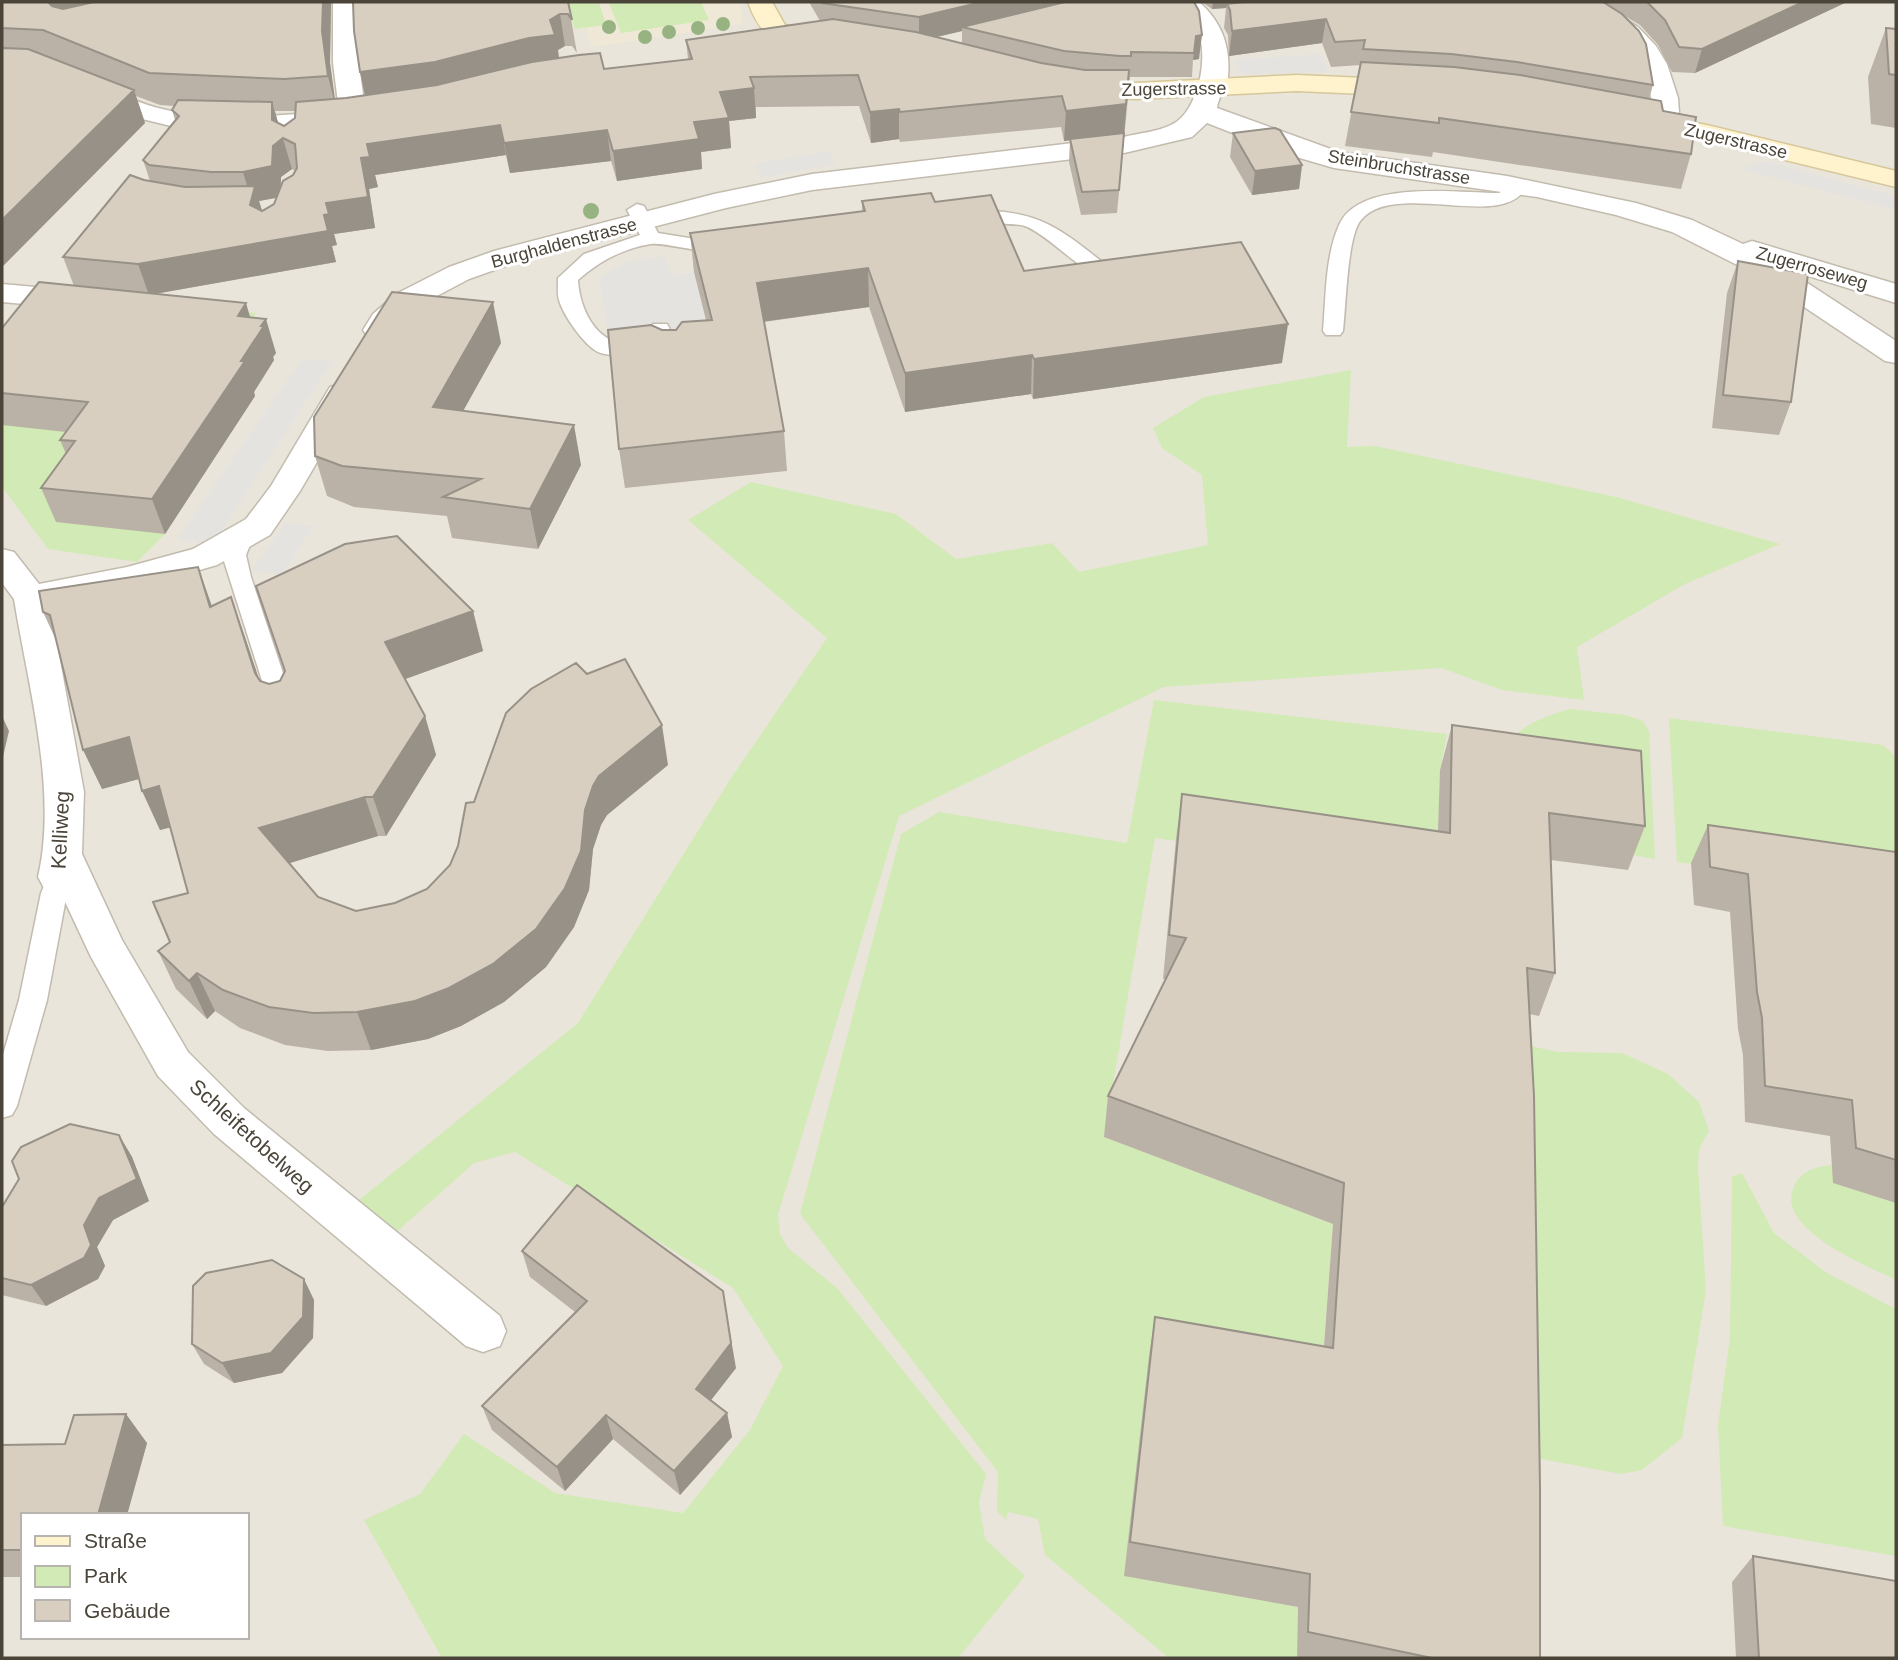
<svg xmlns="http://www.w3.org/2000/svg" width="1898" height="1660" viewBox="0 0 1898 1660" font-family="Helvetica,sans-serif">
  <style>
    .residential { fill: #eae5da; fill-rule: evenodd }
    .education { fill: #efe8d6 }
    .green { fill: #d2eab5 }
    .parking { fill: #e5e3e0 }
    .lines { fill: none; stroke-linecap: round; stroke-linejoin: round }
    .service-casing { stroke: #c2bbae; stroke-width: 3 }
    .minor-casing { stroke: #c2bbae; stroke-width: 3 }
    .secondary-casing { stroke: #d6c79b; stroke-width: 3 }
    .service { fill: #fff; fill-rule: evenodd }
    .minor { fill: #fff; fill-rule: evenodd }
    .secondary { fill: #fff3cd; fill-rule: evenodd }
    .tree { fill: #97b381 }
    .wall { fill: #bab2a6; fill-rule: evenodd }
    .shaded-wall { fill: #979187 }
    .building { fill: #d8cfc1; stroke: #979187; stroke-width: 2 }
    .labels { text-anchor: middle; dominant-baseline: central; stroke-width: 6; stroke-linejoin: round; paint-order: stroke }
    .far-street-label { font-size: 18px; fill: #4b4439; stroke: #fff }
    .street-label { font-size: 21px; fill: #4b4439; stroke: #fff }
  </style>
  <rect width="100%" height="100%" fill="#f6f3ec"/>
  <path class="residential" d="M2 2H1896V1658H2ZM23 1515H247V1637H23Z"/>
  <path class="education" d="M566 2H741L742 24 592 47 586 28 575 29Z"/>
  <path class="green" d="M566 2H599L606 25 575 29Z
    M701 2 709 20 621 33 609 3Z
    M214 308 256 313 241 336 276 353 272 360H274L252 395 255 396 232 431 210 429 165 534 137 562 48 549 2 487V326L42 329Z
    M1351 370 1347 447 1375 446 1616 497 1780 544 1685 584 1577 647 1584 700 1502 690 1441 668 1164 687 899 816 778 1215 780 1234 788 1248 837 1288 986 1474 979 1502 985 1539 1025 1576 958 1658H442L364 1520 420 1494 464 1434 555 1493 683 1513 750 1430 783 1366 733 1288 515 1152 474 1163 392 1236 354 1204 578 1023 731 778 827 638 688 520 751 482 896 514 956 559 1052 543 1079 572 1208 545 1202 475 1162 448 1153 428 1204 397Z
    M1154 700 1447 734 1440 770 1437 877 1155 838 1104 1137 1333 1224 1321 1385 1125 1576 1298 1607 1297 1658H1169L1045 1555 1038 1519 1008 1512 1006 1520 997 1511 998 1472 800 1214 901 834 939 812 1127 843Z
    M1570 709 1626 715 1643 721 1649 731 1655 859 1627 854 1502 745C1523 726 1543 716 1570 709Z
    M1669 718 1883 745 1896 757V893L1677 862Z
    M1455 1029 1558 1052 1622 1053 1668 1074 1699 1102 1709 1131 1699 1149 1698 1168 1706 1290 1682 1438 1642 1470 1621 1474 1520 1455Z
    M1832 1165 1834 1183 1896 1203V1280C1868 1266 1777 1230 1793 1189 1800 1171 1814 1167 1832 1165Z
    M1742 1173 1774 1233 1827 1273 1896 1309V1556L1723 1526 1718 1425 1730 1337 1732 1177Z"/>
  <path class="parking" d="M1320 54 1329 72 1240 74 1234 60Z
    M829 151 836 164 761 178 754 164Z
    M1765 161 1896 196V210L1740 169Z
    M664 256 672 276 694 272 708 329 660 328 608 333 599 278 626 262Z
    M302 359 333 360 213 544 177 539Z
    M286 522 313 527 281 575 251 571Z"/>
  <g class="lines">
    <g class="service-casing">
      <path id="service" d="M1517 181 1526 187C1504 232 1395 179 1361 220 1347 236 1346 308 1343 331L1340 335H1326L1323 331C1326 297 1325 257 1339 225 1359 179 1457 193 1499 193L1506 189 1510 183Z
        M637 204 644 206 658 233 695 239 726 236 736 242C720 262 671 242 651 244 624 248 598 262 578 280 580 318 607 360 650 336L653 324H667C688 355 615 360 598 352 584 345 563 315 559 300 557 294 558 285 558 278L584 254 640 235 627 210Z
        M991 211C1041 213 1063 231 1101 261L1129 260 1132 264 1129 268C1119 271 1107 274 1097 273 1081 272 1047 234 1025 226 1009 221 965 228 957 218L967 212Z
        M243 527 251 530 254 535 246 555 251 577 296 712 293 718 284 721 275 718 272 712 222 555 235 530Z
        M54 883 64 886 67 893 47 1000 17 1106 12 1115 2 1118V1058L19 1000 41 893 44 886Z"/>
    </g>
    <g class="minor-casing">
      <path id="minor" d="M333 2H357L359 63 366 118 362 124 353 126 247 131 175 127 126 115 38 78 2 77V61C61 57 104 93 158 108 215 123 281 115 339 111L333 63Z
        M1172 2H1199C1221 21 1231 46 1228 77 1227 87 1218 97 1217 108L1339 152 1507 176 1636 203 1692 220 1743 244 1752 241 1762 244 1896 284V303L1786 269 1896 341V363L1885 361 1755 274 1672 232 1616 215 1537 197 1334 168 1286 154 1207 123 1192 137 1124 153 812 190 726 208 514 263 469 279 418 306 396 325 389 336 378 339 367 336 363 330 373 314 396 294 449 267 494 251 714 194 812 174 1124 137C1139 133 1157 132 1171 125 1199 113 1212 49 1194 24 1188 16 1177 11 1172 2Z
        M1569 2H1597L1638 27 1656 46 1667 64 1678 98 1679 112 1671 130 1662 132 1653 130 1649 124C1654 108 1652 97 1647 82 1632 36 1609 32 1572 7Z
        M2 284 80 291 91 294 95 300 91 306 80 309 2 302Z
        M341 384 352 387 357 394 300 491 270 535 217 565 127 591 50 605 84 792 82 854 122 940 188 1052 244 1108 500 1316 506 1331 500 1346 483 1352 466 1346 214 1134 158 1076 91 957 60 891 44 888 38 877C58 791 28 686 14 599L2 583V549L14 552 39 584 127 567 193 549 246 519 271 486 330 387Z"/>
    </g>
    <g class="secondary-casing">
      <path id="secondary" d="M748 2H772L785 25 833 35 837 40 833 45 824 48C782 40 764 47 748 2Z
        M1297 75 1410 80 1419 82 1423 88 1419 94 1410 96 1297 91 1136 99 1075 96 1066 94 1062 88 1066 82 1075 80 1136 83Z
        M1642 113 1707 125 1896 171V187L1707 141 1633 127 1629 121 1633 115Z"/>
    </g>
    <use href="#service" class="service"/>
    <use href="#minor" class="minor"/>
    <use href="#secondary" class="secondary"/>
  </g>
  <g class="tree">
    <circle cx="723" cy="24" r="7"/>
    <circle cx="609" cy="27" r="7"/>
    <circle cx="698" cy="28" r="7"/>
    <circle cx="669" cy="32" r="7"/>
    <circle cx="645" cy="37" r="7"/>
    <circle cx="591" cy="211" r="8"/>
  </g>
  <path class="wall" d="M2 2H331L330 63 335 99 365 96 360 72 568 2 577 53 572 46H565L558 50 559 58 604 69 688 59 686 40 820 21 809 2H1194L1199 59 1193 60 1192 77H1130L1117 213 1081 215 1069 162 1070 140 1064 141 1061 127 900 142 899 139 871 143 859 106 756 107V118L729 121 731 148 701 152 702 169 617 181 611 161 510 173 506 155 375 175 378 187 369 189 375 228 334 234 337 245 332 246 336 262 153 294 250 318 276 353 273 357 274 360 254 392 255 396 165 534 56 522 41 488 66 454 60 440 66 432 2 425V328L74 286 63 257 144 180 150 181 143 160 175 120 172 110 175 106 160 105 136 96 145 123 2 267ZM962 31V43L937 37ZM275 111H295V118L284 126 278 123ZM292 169 295 171 293 175 281 185V177ZM276 198 274 204 262 211 259 201Z
    M1202 2H1847L1695 73 1672 72 1658 45 1640 25 1623 15 1653 85 1649 99 1663 111 1691 154 1681 189 1433 152 1432 157 1345 146 1360 65 1331 67 1322 43 1229 56 1228 35 1224 28 1226 8 1212 9Z
    M1886 28 1896 29V128L1871 124 1868 77Z
    M1233 133 1302 165 1299 189 1252 195 1230 157Z
    M862 201 935 202 1024 271 1282 363 1033 399 1031 394 905 412 869 307 764 322 784 431 787 471 625 488 619 449 662 330H676L706 320 694 272 690 233 862 211Z
    M1738 261 1791 402 1779 435 1712 428 1727 293Z
    M501 343 463 411 581 465 538 549 452 538 447 516 354 507 327 496 315 456Z
    M198 567 212 606 231 597 259 679 260 681 269 684 473 611 483 651 405 679 425 716 436 755 386 836H378L289 863 318 897 356 911 395 903 427 889 450 865 458 846 474 802 668 765 607 815 601 825 593 849 589 890 574 927 546 967 504 1002 461 1026 428 1039 371 1050 328 1051 285 1045 240 1028 215 1011 207 1019 176 989 158 951 170 942 188 893 170 827 160 830 139 779 102 789 56 640 43 612Z
    M1452 725 1645 826 1628 870 1551 860 1555 973 1539 1016 1529 1014 1540 1658H1297L1298 1607 1124 1576 1149 1356 1155 1317 1324 1346 1333 1224 1104 1137 1108 1096 1166 979H1163L1176 839 1182 794 1438 831 1440 770Z
    M1708 825 1896 852V1203L1833 1183 1830 1136 1745 1122 1743 1055 1738 1029 1730 912 1694 905 1691 863Z
    M119 1135 132 1157 149 1201 113 1220 97 1247 105 1266 98 1279 46 1306 2 1295V1207Z
    M522 1251 736 1368 711 1400 727 1413 732 1437 680 1495 613 1439 565 1491 492 1430 482 1406 575 1312 530 1277Z
    M314 1300 313 1338 282 1373 234 1383 204 1364 192 1344Z
    M147 1443 127 1515H23V1577H2V1445Z
    M1753 1556 1896 1658H1736L1732 1582Z"/>
  <path class="shaded-wall" d="M47 2H136L63 23Z
    M323 2H331L330 63 336 109 328 76 322 31Z
    M982 2H1082L962 27V31L919 41V17Z
    M1213 2H1276L1227 4 1226 8 1212 9Z
    M1803 2H1847L1695 73 1702 49Z
    M560 14 565 46 558 50 560 67 367 105 360 72 550 20Z
    M1326 19 1322 43 1229 56 1232 31Z
    M1202 35 1199 59 1193 60 1196 36Z
    M1129 70 1127 100 1117 213 1124 134 1064 141 1066 111Z
    M754 88 756 118 729 121 731 148 701 152 702 169 617 181 613 151 720 92Z
    M134 90 145 123 2 267V220Z
    M272 102 292 169 281 177 280 197 259 201 264 217 250 205 251 199 243 172 272 120Z
    M899 109V139L871 143 870 112Z
    M500 125 506 155 375 175 378 187 369 189 375 228 334 234 337 245 332 246 336 262 149 295 138 264 324 215 326 203 361 158 367 144Z
    M607 130 611 161 510 173 504 143Z
    M1302 165 1299 189 1252 195 1255 171Z
    M868 268 869 307 760 322 757 283Z
    M493 302 501 343 443 447 433 407Z
    M246 303 256 337 266 319 276 353 273 357 274 360 254 392 255 396 165 534 152 499 238 316Z
    M1288 324 1282 363 1033 399 1034 359Z
    M1032 355 1031 394 905 412V373Z
    M574 425 581 465 538 549 530 509Z
    M198 567 212 607H210Z
    M231 597 245 637 270 713 255 673Z
    M473 611 483 651 397 682 385 642Z
    M2 716 9 731 2 761Z
    M425 716 436 755 386 836 373 797Z
    M662 725 668 765 607 815 601 825 593 849 589 890 574 927 546 967 504 1002 461 1026 428 1039 371 1050 357 1012 585 810 593 786 599 776Z
    M129 737 146 777 102 789 83 750Z
    M159 786 176 826 160 830 142 791Z
    M365 797 378 836 274 868 259 828Z
    M197 973 215 1011 207 1019 189 981Z
    M119 1135 132 1157 149 1201 113 1220 97 1247 105 1266 98 1279 46 1306 31 1285 84 1225Z
    M304 1279 314 1300 313 1338 282 1373 234 1383 222 1363Z
    M727 1316 736 1368 701 1413 696 1389Z
    M727 1413 732 1437 680 1495 674 1471Z
    M126 1414 147 1443 127 1515H98Z
    M606 1415 613 1439 565 1491 557 1467Z"/>
  <path class="building" d="M2 2H48L52 6 63 9 94 2H323L322 31 328 76 284 79 149 73 43 30 2 28Z
    M353 2H568L572 20 568 14H560L550 20 555 35 529 38 435 62 360 72 354 31Z
    M821 2H982L919 17 822 3Z
    M1065 2H1194L1199 11 1202 35 1196 36 1194 53 1131 52V56H1120L1064 51 962 27Z
    M1244 2H1603L1622 14 1639 31 1646 44 1653 85 1517 62 1451 54 1363 49 1365 40 1335 42 1326 19 1232 31 1230 10 1227 4Z
    M1647 2H1803L1702 49 1679 47 1665 20Z
    M833 19 916 32 1041 63 1085 70H1129L1126 104 1066 111 1062 96 900 112 899 109 870 112 858 75 750 77 754 88 720 92 729 118 694 122 699 139 613 151 607 130 504 143 500 125 367 144 370 157 361 158 368 197 326 203 329 214 324 215 328 231 138 264 63 257 130 175 144 180 185 187 255 186 250 205 262 211 274 204 283 181 293 175 297 168 295 144 283 138 273 146 272 166 243 172H211L149 165 143 160 179 116 172 110 178 100 272 102V120L284 126 295 118 296 102 346 98 437 85 532 62 579 55 600 53 604 69 692 59 686 40Z
    M1886 28 1896 29V75L1889 74Z
    M2 48 28 49 134 90 2 220Z
    M1361 62 1454 67 1520 75 1661 101 1663 111 1696 117 1691 154 1439 118V123L1351 112Z
    M1275 128 1280 130 1302 165 1255 171 1233 133Z
    M1124 133 1119 190 1082 192 1070 139Z
    M931 193 935 202 991 195 1024 271 1241 242 1288 324 1034 359 1032 355 905 373 868 268 757 283 784 431 619 449 608 330 651 325 662 330H676L682 322 712 320 690 233 865 211 862 201Z
    M1738 261 1808 274 1791 402 1723 395Z
    M39 282 246 303 238 316 266 319 261 326H264L241 361H245L152 499 41 488 75 441 60 440 88 402 2 393V328Z
    M392 292 493 302 433 407 574 425 530 509 443 497 481 479 342 466 315 456 314 417Z
    M397 536 473 611 385 642 425 716 373 797H365L259 828 318 897 356 911 395 903 427 889 450 865 458 846 466 803 474 802 506 713 531 689 576 663 587 674 625 659 662 725 599 776 593 786 585 810 581 851 565 888 536 929 493 964 449 988 415 1001 357 1012 313 1013 269 1007 223 990 197 973 189 981 158 951 170 942 153 902 188 893 159 786 142 791 129 737 83 750 50 615 43 612 39 591 198 567 210 607 231 597 255 673 260 681 269 684 280 681 285 671 256 586 345 544Z
    M1452 725 1641 751 1645 826 1549 813 1555 973 1527 968 1534 1096 1540 1487V1658H1432L1308 1632 1310 1574 1130 1542 1155 1317 1333 1348 1344 1183 1108 1096 1186 938 1169 935 1182 794 1450 833Z
    M1708 825 1896 852V1160L1856 1148 1852 1100 1765 1086 1762 1018 1757 992 1748 874 1710 867Z
    M70 1124 119 1135 137 1179 99 1198 84 1225 91 1245 84 1258 31 1285 2 1278V1207L19 1179 12 1161 21 1147Z
    M577 1185 723 1291 731 1343 696 1389 727 1413 674 1471 606 1415 557 1467 482 1406 587 1301 522 1251Z
    M272 1260 304 1279 303 1317 271 1353 222 1363 192 1344 193 1286 206 1273Z
    M126 1414 98 1515H23V1550H2V1445L65 1444 74 1415Z
    M1753 1556 1896 1581V1658H1759Z"/>
  <g class="labels">
    <g class="far-street-label">
      <text transform="translate(1174 89) rotate(-1)">Zugerstrasse</text>
      <text transform="translate(1736 141) rotate(13)">Zugerstrasse</text>
      <text transform="translate(1399 167) rotate(9)">Steinbruchstrasse</text>
      <text transform="translate(564 243) rotate(-15)">Burghaldenstrasse</text>
      <text transform="translate(1812 268) rotate(16)">Zugerroseweg</text>
    </g>
    <g class="street-label">
      <text transform="translate(60 830) rotate(-87)">Kelliweg</text>
      <text transform="translate(252 1136) rotate(42)">Schleifetobelweg</text>
    </g>
  </g>
  <rect width="1898" height="1660" fill="none" stroke="#4b4439" stroke-width="7"/>
  <rect x="21" y="1513" width="228" height="126" fill="#ffffff" stroke="#b7b4b0" stroke-width="2"/>
  <rect x="35" y="1536" width="35" height="10" fill="#fff3cd" stroke="#b7b4b0" stroke-width="2"/>
  <text x="84" y="1548" font-size="21" fill="#4b4439">Straße</text>
  <rect x="35" y="1566" width="35" height="21" fill="#d2eab5" stroke="#b7b4b0" stroke-width="2"/>
  <text x="84" y="1583" font-size="21" fill="#4b4439">Park</text>
  <rect x="35" y="1600" width="35" height="21" fill="#d8cfc1" stroke="#b7b4b0" stroke-width="2"/>
  <text x="84" y="1618" font-size="21" fill="#4b4439">Gebäude</text>
</svg>
